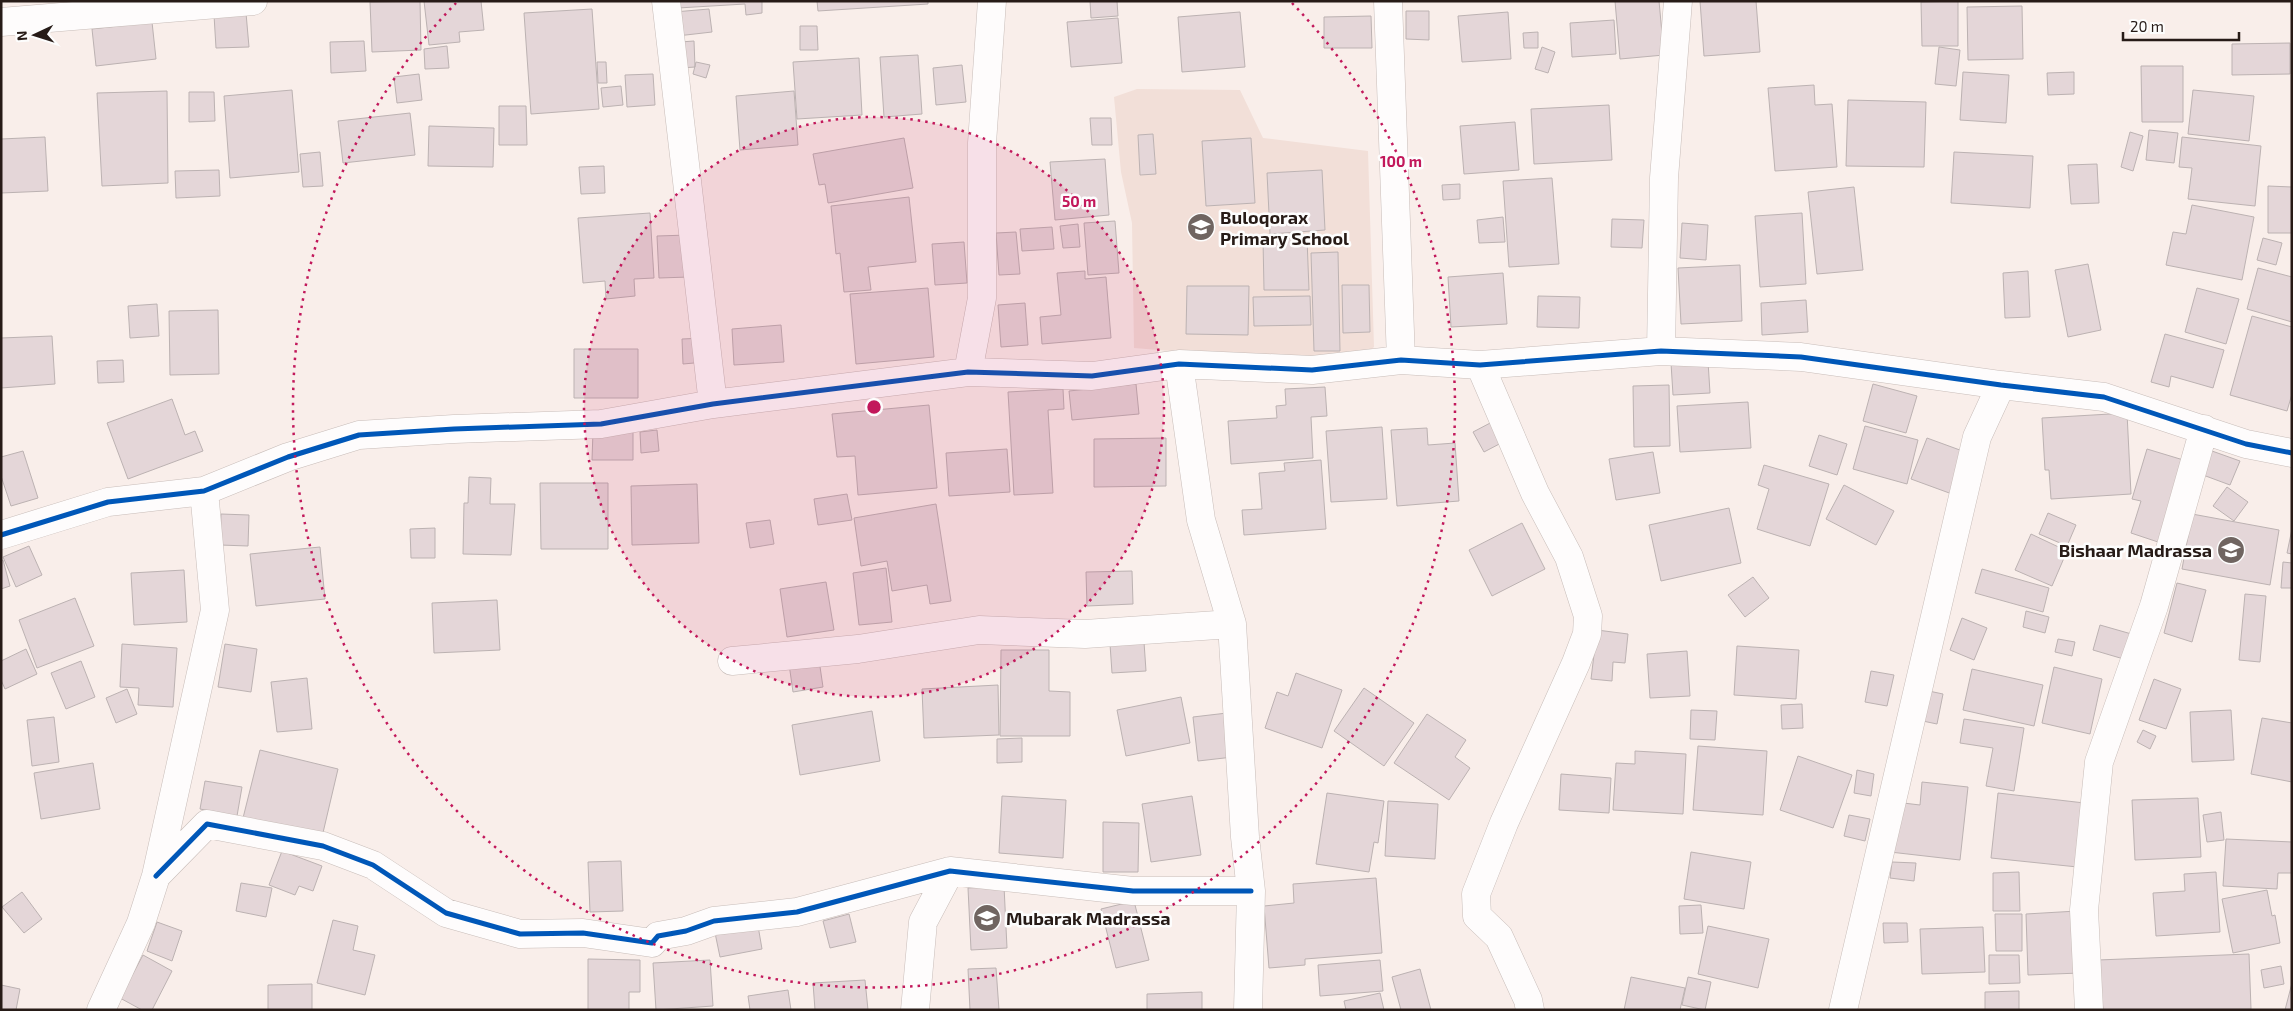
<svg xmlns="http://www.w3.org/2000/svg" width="2293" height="1011" viewBox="0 0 2293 1011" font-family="'Exo 2',sans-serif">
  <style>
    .built { fill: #f2dfd8; fill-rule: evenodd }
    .building { fill: #e4d6d8; stroke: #bcb2b2 }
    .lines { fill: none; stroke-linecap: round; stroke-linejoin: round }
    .minor-casing { stroke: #c8bdb9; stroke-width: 29 }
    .minor { stroke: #fefcfc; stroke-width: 28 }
    .cycleway-casing { stroke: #fdfdfd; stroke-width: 8 }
    .cycleway { stroke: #0057b8; stroke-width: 5 }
    .ring { fill: none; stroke: #c2185b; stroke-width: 2.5; stroke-dasharray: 2.5 5 }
    .labels { text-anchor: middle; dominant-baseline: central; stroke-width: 5; stroke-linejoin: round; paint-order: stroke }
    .poi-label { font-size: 18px; font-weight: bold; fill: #271b17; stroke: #fdfdfd; text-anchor: start }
    .centre { fill: #c2185b; stroke: #fdfdfd; stroke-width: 2.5 }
    .ring-label { font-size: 15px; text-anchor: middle; font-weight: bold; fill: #c2185b; stroke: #fdfdfd; stroke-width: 5; stroke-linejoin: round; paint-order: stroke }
  </style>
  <rect width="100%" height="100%" fill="#f9eeea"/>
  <path class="built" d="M1137 89 1240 90 1263 138 1368 151 1374 347 1367 353 1268 359 1134 348 1132 223 1121 172 1114 97ZM1153 134 1156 173 1141 175 1138 135ZM1202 141 1255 203 1206 206ZM1321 170 1325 230 1270 233 1267 173ZM1307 238 1309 289 1264 290 1263 239ZM1338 252 1340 350 1314 351 1311 253ZM1369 285 1370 332 1343 333 1342 286ZM1187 286H1248V334H1186Z"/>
  <path class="building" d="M420 1 421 50 372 52 370 2Z
    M424 1H481L484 30 459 32 460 42 429 45Z
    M677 1H762V13L746 15 745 4 678 8Z
    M817 1H928V4L818 11Z
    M1090 1H1117L1118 16 1091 18Z
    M1615 1H1659L1664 55 1620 59Z
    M1700 1H1756L1760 52 1704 56Z
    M1958 1V46H1922L1921 2Z
    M2022 6 2023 59 1968 60 1967 7Z
    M592 9 599 109 531 114 524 13Z
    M709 9 712 32 677 36 674 12Z
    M1406 11H1429V40L1406 39Z
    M1240 12 1245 67 1182 72 1178 17Z
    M1508 12 1511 59 1462 62 1458 16Z
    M246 13 249 47 216 48 214 15Z
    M1371 16 1372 48H1324V17Z
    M1118 18 1122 63 1071 67 1067 22Z
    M1614 20 1616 54 1572 57 1570 23Z
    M152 22 156 59 96 66 92 29Z
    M800 26H817L818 50H800Z
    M1538 32V48H1524L1523 33Z
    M364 41 366 71 331 73 330 42Z
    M694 41 695 67 681 68 680 42Z
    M2290 43V74L2232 75V44Z
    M447 46 449 68 425 69 424 49Z
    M1542 47 1555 52 1548 73 1535 69Z
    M1939 47 1960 50 1956 86 1935 84Z
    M918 55 922 114 884 117 880 57Z
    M859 58 862 115 797 119 793 62Z
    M597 62H606L607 83H598Z
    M696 62 710 65 706 78 693 74Z
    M962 65 966 102 936 105 933 68Z
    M2141 66H2183V122H2142Z
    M1963 72 2009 75 2006 123 1960 120Z
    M2074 72V94L2048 95 2047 73Z
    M419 74 422 100 397 103 394 77Z
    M653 74 655 105 627 107 625 75Z
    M1814 85 1815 105 1832 104 1837 167 1775 171 1768 88Z
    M621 86 623 105 603 107 601 88Z
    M292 90 299 172 230 178 224 96Z
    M2193 90 2254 96 2249 141 2188 134Z
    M167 91 168 183 102 186 97 93Z
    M794 91 798 145 740 150 736 96Z
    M189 92H214L215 121 189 122Z
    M1848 100 1926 102 1924 167 1846 166Z
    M1609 105 1612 160 1534 164 1531 109Z
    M499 106H526L527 145H499Z
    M410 113 415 155 343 163 338 121Z
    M1090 118H1111L1112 145H1092Z
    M1515 122 1519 170 1464 174 1460 126Z
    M429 126 494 128 493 167 428 166Z
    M2149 130 2178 133 2174 163 2146 160Z
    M2130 132 2143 136 2133 171 2121 167Z
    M1153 134 1156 174 1140 175 1138 135Z
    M45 137 48 191 1 193V139Z
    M2182 137 2261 146 2255 206 2188 199 2192 168 2179 167Z
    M904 138 913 188 828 203 825 184 819 185 813 154Z
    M1251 138 1255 203 1206 206 1202 141Z
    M320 152 323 186 303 187 300 154Z
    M1954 152 2033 156 2030 208 1951 203Z
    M1105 159 1109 215 1055 220 1050 162Z
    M2097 164 2099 203 2071 204 2068 165Z
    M604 166 605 193 581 194 579 167Z
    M219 170 220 196 176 198 175 171Z
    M1322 170 1325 230 1270 234 1267 173Z
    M1552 178 1559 264 1509 267 1503 181Z
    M1460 184V199L1443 200 1442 185Z
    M2268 186 2292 187V233H2268Z
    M1854 187 1863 270 1817 274 1808 192Z
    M909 197 916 262 868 267 871 290 844 292 840 253 836 254 831 206Z
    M2192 205 2254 217 2242 280 2166 265 2173 232 2186 234Z
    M650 213 654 278 634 279 635 296 606 299 605 281 583 283 578 218Z
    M1802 213 1806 284 1760 287 1755 216Z
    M1503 217 1505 242 1479 243 1477 220Z
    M1612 219 1644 220 1642 248 1611 247Z
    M1115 221 1119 273 1088 275 1084 223Z
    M1682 223 1708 225 1706 260 1680 258Z
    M1078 224 1080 247 1063 248 1060 226Z
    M1052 227 1054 249 1022 251 1020 229Z
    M1016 232 1020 274 999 275 996 233Z
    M688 235 689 277 659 278 657 236Z
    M1307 238 1309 290H1264L1263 239Z
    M2263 238 2282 243 2276 265 2257 260Z
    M964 242 967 283 935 285 932 244Z
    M1338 252 1340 351H1314L1311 253Z
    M2088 264 2101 330 2068 337 2055 270Z
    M1740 265 1742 321 1681 324 1678 268Z
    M2258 268 2292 277V322L2247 309Z
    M1085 271V279L1106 277 1111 338 1042 344 1040 317 1061 315 1057 273Z
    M2028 271 2030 317 2005 318 2003 273Z
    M1503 273 1507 324 1451 327 1448 277Z
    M1342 285H1369L1370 332 1343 333Z
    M1187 286H1249L1248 335 1186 334Z
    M928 288 934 357 856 364 850 294Z
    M2197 288 2239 299 2226 344 2185 332Z
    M1310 296 1311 325 1254 326 1253 297Z
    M1538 296 1580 297 1579 328 1537 327Z
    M1806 300 1808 332 1762 335 1761 303Z
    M1025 303 1028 345 1001 347 998 305Z
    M157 304 159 336 130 338 128 306Z
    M218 310 219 374 170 375 169 311Z
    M2252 316 2292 327V394L2287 411 2230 395Z
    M781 325 784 362 734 365 732 329Z
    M2165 334 2224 350 2213 388 2171 376 2169 387 2151 382Z
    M52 336 55 384 1 388V338Z
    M704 338 705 362 683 364 682 339Z
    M574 349H638V398H574Z
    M123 360 124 382 98 383 97 361Z
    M1708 361 1710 393 1673 395 1671 363Z
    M1136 384 1139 414 1072 420 1069 391Z
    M1873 384 1917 396 1906 433 1863 421Z
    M1669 385 1670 446 1634 447 1633 386Z
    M1325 387 1327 416 1311 417 1313 458 1231 464 1228 421 1277 418 1276 406 1286 405 1285 389Z
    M1063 389 1064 409 1048 410 1053 493 1014 495 1008 392Z
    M172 399 185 435 195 431 203 451 128 479 107 423Z
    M1748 402 1751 448 1680 452 1677 406Z
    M929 405 937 488 858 495 855 456 837 457 832 414Z
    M2127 413 2131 494 2051 499 2049 470H2045L2042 418Z
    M1494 421 1505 441 1484 452 1473 432Z
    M1865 426 1918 440 1907 484 1853 469Z
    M1382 427 1387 499 1331 502 1326 431Z
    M1427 428 1428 445 1455 443 1459 501 1397 506 1391 430Z
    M633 430V460H592L593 431Z
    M657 430 659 451 641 453 640 432Z
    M1819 435 1847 444 1837 475 1809 466Z
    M1166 438V486L1094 487V439Z
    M1927 438 1968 453 1952 494 1911 479Z
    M1007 449 1010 492 949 496 946 453Z
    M2147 449 2190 462 2164 544 2131 533 2141 501 2132 499Z
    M23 451 38 498 11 506 1 476V457Z
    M2212 451 2240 461 2230 485 2203 475Z
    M1653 452 1660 493 1616 500 1609 459Z
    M1321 460 1326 529 1244 535 1242 510 1262 509 1259 473 1285 471 1284 463Z
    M1764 465 1829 484 1810 546 1757 529 1769 489 1758 485Z
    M469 477 491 478 490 504H515L511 555 463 554 464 503H468Z
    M540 483H608V549H541Z
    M697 484 699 543 632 545 631 486Z
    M1844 485 1894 511 1876 545 1826 519Z
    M2227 487 2248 502 2234 521 2213 506Z
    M847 494 852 520 818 525 814 499Z
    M936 504 951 601 930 604 927 585 892 591 887 561 861 566 854 518Z
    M1729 508 1741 563 1661 581 1649 525Z
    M2048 513 2076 525 2067 546 2039 534Z
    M221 514 249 515 248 546 220 545Z
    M2192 514 2279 530 2270 585 2182 569Z
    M770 520 774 544 750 548 746 523Z
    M1522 523 1545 569 1492 596 1469 550Z
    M435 528V558H411L410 529Z
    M2292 529V554L2287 553Z
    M2031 534 2067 551 2052 586 2015 570Z
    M29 546 42 575 16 587 3 557Z
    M320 547 325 599 256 606 250 554Z
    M3 560 10 586 1 589V561Z
    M2283 562 2292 563V588H2281Z
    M886 568 892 622 859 625 853 573Z
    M1982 569 2049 588 2043 612 1975 593Z
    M184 570 187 622 134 625 131 573Z
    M1132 571 1133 604 1087 606 1086 572Z
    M1753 577 1769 598 1745 617 1728 595Z
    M826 582 834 630 787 637 780 589Z
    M2177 583 2206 590 2192 642 2164 633Z
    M2245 594 2266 596 2260 662 2239 660Z
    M75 598 94 646 37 668 19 620Z
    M497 600 500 650 434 653 432 603Z
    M2026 611 2049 617 2045 633 2023 627Z
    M1962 618 1987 628 1974 660 1950 650Z
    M2100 625 2135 635 2127 660 2093 650Z
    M1597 630 1628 634 1625 663 1613 662 1612 681 1591 679Z
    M2058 639 2075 642 2072 656 2055 652Z
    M1144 642 1146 671 1112 673 1110 644Z
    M122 644 177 648 173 707 138 705 139 688 120 687Z
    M225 644 257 649 251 692 218 687Z
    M1737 646 1799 650 1796 699 1734 695Z
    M26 649 37 674 5 689 1 680V661Z
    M1001 650H1049V691L1070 692V736H1000Z
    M1687 651 1690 696 1650 698 1647 654Z
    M819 660 823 687 793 692 789 664Z
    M81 661 95 697 66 709 51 673Z
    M2054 667 2102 679 2090 734 2042 723Z
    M1972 669 2043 685 2034 726 1963 710Z
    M1871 671 1894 675 1887 706 1865 702Z
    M1296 673 1342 690 1322 748 1265 728 1277 692 1288 696Z
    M307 678 312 729 277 732 271 682Z
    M2154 679 2181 689 2166 729 2139 720Z
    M998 685 999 735 924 738 922 689Z
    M1364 688 1414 723 1384 766 1334 731Z
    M127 689 137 714 116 723 106 698Z
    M1924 690 1943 694 1937 724 1918 720Z
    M1181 697 1190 743 1126 756 1117 710Z
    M1802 704 1803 728 1782 729 1781 705Z
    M1691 710 1717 711 1715 740 1690 739Z
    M2231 710 2234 760 2192 762 2190 712Z
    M872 711 880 761 800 775 792 725Z
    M1227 713 1233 757 1198 761 1193 717Z
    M1427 714 1466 740 1455 757 1470 768 1449 800 1394 763Z
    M54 717 59 762 32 766 27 720Z
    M2262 718 2292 723V782L2251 774Z
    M1964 719 2024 728 2014 791 1986 786 1993 748 1960 743Z
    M2143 730 2156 736 2150 749 2137 742Z
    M1022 738V762L997 763V739Z
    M1698 746 1767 751 1763 815 1693 810Z
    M260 750 338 769 322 837 243 818Z
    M1635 751 1686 754 1683 814 1613 810 1616 763 1635 764Z
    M1798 756 1852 775 1833 828 1780 810Z
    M93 763 100 809 41 819 34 773Z
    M1857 770 1874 774 1871 796 1854 793Z
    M1561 774 1611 778 1609 813 1559 810Z
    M205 781 242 787 237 816 200 809Z
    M1922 782 1968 787 1960 860 1890 852 1895 802 1920 805Z
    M1327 793 1384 801 1378 843 1374 842 1369 872 1316 864Z
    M1998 793 2093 804 2087 868 1991 858Z
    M1002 796 1066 800 1063 858 999 853Z
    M1192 796 1201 855 1151 862 1142 804Z
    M2198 798 2201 857 2135 860 2132 800Z
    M1388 801 1438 804 1435 859 1385 856Z
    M2221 812 2224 840 2207 842 2203 815Z
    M1849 815 1870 819 1865 841 1844 836Z
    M1103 822 1139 823 1138 872H1103Z
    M2226 839 2292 842V873H2278L2277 889 2223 886Z
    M282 851 322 866 313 891 299 886 295 895 269 885Z
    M1691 852 1751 862 1744 909 1684 899Z
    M621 861 623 911 590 912 588 862Z
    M1892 862 1916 863 1914 881 1890 878Z
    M2019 872 2020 911H1993V873Z
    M2216 872 2220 932 2156 936 2153 893 2185 891 2184 874Z
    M1376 878 1382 953 1305 959V965L1269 968 1264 906 1294 903 1293 884Z
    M241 883 272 888 266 917 236 911Z
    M1004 886 1007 948 971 950 968 888Z
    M2267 890 2272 916 2275 915 2280 943 2233 953 2222 899Z
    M22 892 42 919 24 933 2 907Z
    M1134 901 1149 960 1116 968 1101 909Z
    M1701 905 1703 933 1680 934 1679 906Z
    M2077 911 2080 973 2028 975 2026 914Z
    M849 914 856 942 830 948 823 921Z
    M1995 914H2022V951H1996Z
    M333 920 358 926 353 950 375 955 365 995 317 983Z
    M757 920 762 949 720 957 714 928Z
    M157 922 182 931 172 961 147 951Z
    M1883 923H1907L1908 942 1884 943Z
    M1708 926 1769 939 1758 988 1698 974Z
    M1983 927 1985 972 1922 974 1920 929Z
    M2249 954 2251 1009 2103 1010 2098 960Z
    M143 955 172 971 152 1010H142L120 998Z
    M1989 955H2019L2020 983 1989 984Z
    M588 959 640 960V992H629V1010H588Z
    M710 960 713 1006 656 1010 653 963Z
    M1380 960 1383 991 1320 996 1318 965Z
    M2281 966 2284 984 2264 988 2261 970Z
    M996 968 999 1010H970L968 969Z
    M1420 969 1431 1010H1401L1392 977Z
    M1631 977 1685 988 1680 1010H1624Z
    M1688 977 1711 982 1705 1010 1682 1005Z
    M865 980 868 1010H815L813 983Z
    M2292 983V1010H2285Z
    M312 984V1010H268V985Z
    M1 985 20 989 16 1010H1Z
    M788 990 791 1010H750L748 996Z
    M2019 991V1010H1985V992Z
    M1202 992V1010H1147V994Z
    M1380 993 1384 1010H1346L1344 1001Z"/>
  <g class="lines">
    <g class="minor-casing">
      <path id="minor" d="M666 1 713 404
        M1388 1 1401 360
        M1 22 253 1
        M1661 351 1664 178 1678 1
        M1179 364 1201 520 1232 624 1245 837 1251 891 1248 1010
        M1480 365 1535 493 1569 557 1588 616 1587 634 1576 663 1504 823 1476 894 1477 916 1499 937 1528 1000 1530 1010
        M968 372 982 298V143L992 1
        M1 535 108 502 204 491 288 457 359 435 454 429 601 424 713 404 968 372 1092 376 1179 364 1312 370 1401 360 1480 365 1661 351 1801 357 2001 385 2104 397 2246 444 2292 453
        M732 661 858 649 979 630 1085 634 1232 624
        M156 876 207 824 323 846 373 865 446 913 520 934 583 933 652 943 658 936 686 931 714 921 797 912 950 871 1133 891H1251
        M101 1010 141 923 156 876 215 610 204 491
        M915 1010 923 922 950 871
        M1843 1010 1977 437 2001 385
        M2089 1010 2084 910 2099 762 2154 606 2204 429"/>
    </g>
    <use href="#minor" class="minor"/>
    <g class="cycleway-casing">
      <path id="cycleway" d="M1 535 108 502 204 491 288 457 359 435 454 429 601 424 713 404 968 372 1092 376 1179 364 1312 370 1401 360 1480 365 1661 351 1801 357 2001 385 2104 397 2246 444 2292 453
        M156 876 207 824 323 846 373 865 446 913 520 934 583 933 652 943 658 936 686 931 714 921 797 912 950 871 1133 891H1251"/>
    </g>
    <use href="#cycleway" class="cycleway"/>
  </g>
  <circle cx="874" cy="407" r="290" fill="#c2185b" fill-opacity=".12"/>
  <g class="ring">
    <circle cx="874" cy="407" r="290"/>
    <path d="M1292 3A581 581 0 1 1 456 3"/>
  </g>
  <defs>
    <g id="school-disc" transform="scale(1.4375)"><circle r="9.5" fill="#706561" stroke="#fdfdfd"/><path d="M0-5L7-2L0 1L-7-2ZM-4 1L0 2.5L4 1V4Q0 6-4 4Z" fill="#fff"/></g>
  </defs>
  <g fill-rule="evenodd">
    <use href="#school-disc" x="1201" y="227"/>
    <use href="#school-disc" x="2231" y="550"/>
    <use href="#school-disc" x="987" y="918"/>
  </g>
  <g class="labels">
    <g class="poi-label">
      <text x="1220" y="217">Buloqorax<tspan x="1220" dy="21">Primary School</tspan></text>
      <text x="2212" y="550" text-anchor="end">Bishaar Madrassa</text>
      <text x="1006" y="918">Mubarak Madrassa</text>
    </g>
  </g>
  <circle cx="874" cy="407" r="8" class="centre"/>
  <g class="ring-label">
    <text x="1401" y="167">100 m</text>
    <text x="1079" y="207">50 m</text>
  </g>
  <rect width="2293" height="1011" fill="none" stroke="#271b17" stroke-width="5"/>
  <g transform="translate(35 35) rotate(266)" stroke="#fdfdfd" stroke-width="4" paint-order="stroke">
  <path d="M0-4L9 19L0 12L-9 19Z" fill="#271b17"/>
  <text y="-8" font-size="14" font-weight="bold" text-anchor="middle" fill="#271b17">N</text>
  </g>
  <path d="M2123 32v8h116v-8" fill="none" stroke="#271b17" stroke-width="2.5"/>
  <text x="2130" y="32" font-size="15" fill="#271b17" stroke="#fdfdfd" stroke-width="4" paint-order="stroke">20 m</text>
</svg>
